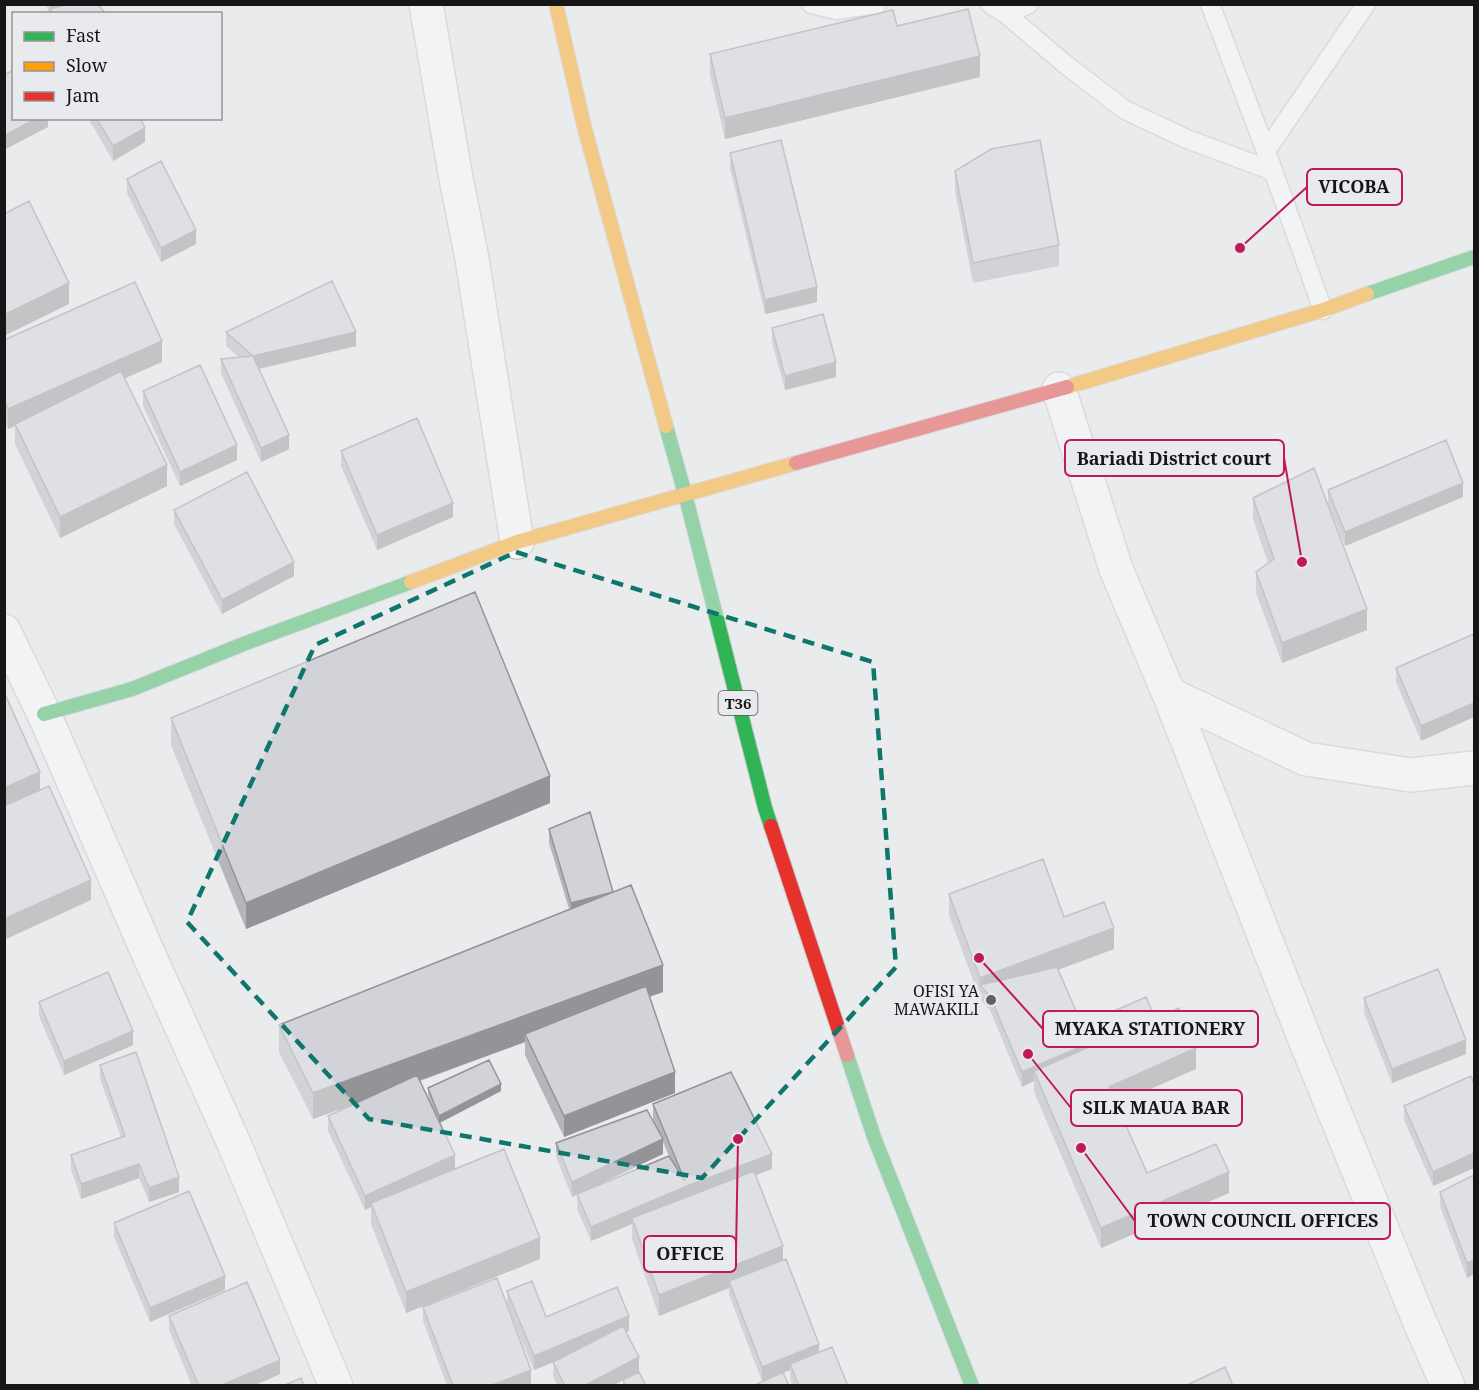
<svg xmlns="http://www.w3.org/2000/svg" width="1479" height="1390" viewBox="0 0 1479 1390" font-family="'Noto Serif',serif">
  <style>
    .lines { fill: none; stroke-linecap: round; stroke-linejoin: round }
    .lane-casing { stroke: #c5c6c7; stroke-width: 21 }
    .street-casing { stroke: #c5c6c7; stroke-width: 36 }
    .fast-casing { stroke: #c5c6c7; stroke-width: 16 }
    .slow-casing { stroke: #c5c6c7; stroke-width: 16 }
    .jam-casing { stroke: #c5c6c7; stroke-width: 16 }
    .lane { stroke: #fcfcfc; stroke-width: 18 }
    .street { stroke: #fcfcfc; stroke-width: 33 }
    .fast { stroke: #30b455; stroke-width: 14 }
    .slow { stroke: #ff9f0a; stroke-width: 14 }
    .jam { stroke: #e5322d; stroke-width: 14 }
    .wall { fill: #b5b5bb; fill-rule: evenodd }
    .shaded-wall { fill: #939498 }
    .building { fill: #d2d3d9; stroke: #939498; stroke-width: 1.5 }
    .marked { fill: none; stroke: #0f766e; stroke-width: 4.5; stroke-dasharray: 12 8; stroke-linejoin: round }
    .poi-dot { fill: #606162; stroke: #e9eaed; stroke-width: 2 }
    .labels { text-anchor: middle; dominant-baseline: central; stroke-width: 6; stroke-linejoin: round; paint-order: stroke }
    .shield { fill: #e9eaed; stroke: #555657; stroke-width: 1.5 }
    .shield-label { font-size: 15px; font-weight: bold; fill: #161617 }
    .poi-label { font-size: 16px; fill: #161617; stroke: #e9eaed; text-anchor: end }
    .leader { fill: none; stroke: #c2185b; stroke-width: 2 }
    .callout-dot { fill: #c2185b; stroke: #e9eaed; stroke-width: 2 }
    .callout { fill: #e9eaed; stroke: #c2185b; stroke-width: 2 }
    .callout-label { font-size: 18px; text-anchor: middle; font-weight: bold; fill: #161617 }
  </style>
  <rect width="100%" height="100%" fill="#eaebec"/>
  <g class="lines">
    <g class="lane-casing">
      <path id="lane" d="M811 4 836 10 877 4
        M990 4 1006 14 1065 64 1125 110 1187 139 1273 171
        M1210 4 1266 151 1323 310
        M1006 14 1029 4
        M1266 151 1366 4"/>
    </g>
    <g class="street-casing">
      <path id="street" d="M426 4 455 173 472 259 517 542
        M1059 389 1116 569 1169 694 1304 1037 1419 1320 1448 1386
        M4 631 44 714 149 955 232 1139 336 1386
        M1169 694 1306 759 1411 775 1474 768"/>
    </g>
    <g class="fast-casing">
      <path id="fast" d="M1367 294 1474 257
        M666 426 685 494 765 808 771 826
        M44 714 132 689 246 643 411 582
        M847 1055 874 1137 972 1386"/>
    </g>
    <g class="slow-casing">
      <path id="slow" d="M556 4 584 126 666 426
        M1067 387 1323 310 1367 294
        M411 582 517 542 796 463"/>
    </g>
    <g class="jam-casing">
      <path id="jam" d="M796 463 1067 387
        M771 826 847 1055"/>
    </g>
    <use href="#lane" class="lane"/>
    <use href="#street" class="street"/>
    <use href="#fast" class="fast"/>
    <use href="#slow" class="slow"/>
    <use href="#jam" class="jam"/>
  </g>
  <path class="wall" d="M46 4H97L106 14H49Z
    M897 26 980 77 725 139 710 75V54Z
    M88 118H140L145 142 113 161Z
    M730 153 817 302 765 314 730 168Z
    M955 171 1059 245V266L973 283 955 191Z
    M127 179 196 244 161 262 127 193Z
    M772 328 836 377 785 390 772 342Z
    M226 332 356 346 259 369 289 449 261 462 221 373V359L239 357 226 346Z
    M4 340 162 362 124 378 167 486 60 538 15 444V426L8 429 4 421Z
    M143 391 237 460 180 486 143 406Z
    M341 451 453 517 377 550 341 466Z
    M1328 490 1463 497 1345 546 1328 504Z
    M1253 498 1367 630 1282 663 1256 593V572L1268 563 1253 519Z
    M174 510 294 576 222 614 174 524Z
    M1474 634 1421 741 1396 682V668Z
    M171 718 550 803 246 929 171 745Z
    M549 829 613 892 663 992 650 996 675 1093 564 1137 525 1055V1042L420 1081 434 1111 428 1095V1088L501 1091 440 1123 455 1169 540 1259 406 1313 371 1224V1207L365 1210 328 1131V1116L352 1105 313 1119 279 1052V1025L569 909 549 843Z
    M949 894 1064 917 1114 949 1058 970 1082 1025 1154 1019 1196 1069 1117 1104 1147 1173 1229 1193 1101 1248 1034 1092V1081L1022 1087 990 1010 980 999 949 915Z
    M1364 998 1466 1054 1392 1083 1364 1013Z
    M39 1002 133 1045 64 1075 39 1016Z
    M100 1065 179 1192 149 1202 139 1178 81 1199 71 1169V1155L121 1137 100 1079Z
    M1474 1084V1168L1433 1186 1404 1120V1106Z
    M653 1104 772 1169 755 1175 783 1261 819 1352 848 1386H793L790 1379V1370L762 1381 729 1295V1288L659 1316 632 1239V1224L591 1241 577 1209V1195L572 1197 556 1157V1143L659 1131 653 1119ZM663 1142 669 1156 582 1192 663 1154Z
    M1474 1175V1274L1467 1278 1440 1206V1192Z
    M114 1223 225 1290 150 1322 114 1237Z
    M507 1291 546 1317 629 1331 626 1332 639 1372 646 1386H623V1380L612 1386H558L553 1376 554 1362 534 1370 507 1306Z
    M423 1307 531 1384 528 1386H447L423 1321Z
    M169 1316 280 1374 253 1386H192L169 1330Z"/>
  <path class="shaded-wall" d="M50 4H84L50 9V14Z
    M980 56V77L725 139V118Z
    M37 118H48V127L4 150V136Z
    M145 128V142L113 161V146Z
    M196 230V244L161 262V248Z
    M69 283V304L4 336V315Z
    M817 287V302L765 314V300Z
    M356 332V346L253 370V356Z
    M162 341V362L16 426 15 424V426L8 429V409Z
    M836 362V377L785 390V376Z
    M289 435V449L261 462V448Z
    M237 445V460L180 486V472Z
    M167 465V486L60 538V517Z
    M1463 483V497L1345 546V532Z
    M453 503V517L377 550V535Z
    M294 562V576L222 614V600Z
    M1367 609V630L1282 663V643Z
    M1474 703V717L1421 741V726Z
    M40 772V792L4 808V788Z
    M550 776V803L246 929V903Z
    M91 880V900L4 940V919Z
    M613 892 571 917V903Z
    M1114 928V949L990 995 980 985V999V978Z
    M663 965V992L528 1041 525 1034V1042L313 1119V1093Z
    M1154 1015V1029L1034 1071V1081L1022 1087V1072Z
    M133 1031V1045L64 1075V1061Z
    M1466 1040V1054L1392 1083V1069Z
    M1196 1048V1069L1109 1107V1087Z
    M675 1072V1093L564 1137V1116Z
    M501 1084V1091L439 1123V1116Z
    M663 1139V1154L572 1197V1182Z
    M1474 1153V1168L1433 1186V1172Z
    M772 1154V1169L687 1200 632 1218V1224L591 1241V1227L687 1186Z
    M455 1155V1169L371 1203V1207L365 1210V1196Z
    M139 1164V1178L81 1199V1184Z
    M1229 1172V1193L1101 1248V1228Z
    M179 1177V1192L149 1202V1188Z
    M540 1238V1259L406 1313V1292Z
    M783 1246V1266L729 1281V1288L659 1316V1295Z
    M1474 1260V1274L1467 1278V1263Z
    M225 1276V1290L150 1322V1308Z
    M629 1316V1331L534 1370V1356Z
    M819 1344V1358L790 1364V1370L762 1381V1367Z
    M639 1357V1372L612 1386H584Z
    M280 1360V1374L253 1386H220Z
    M531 1370V1384L528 1386H490Z"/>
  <path class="building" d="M69 4H97L106 13 104 14H52L50 9Z
    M968 9 980 56 725 118 710 54 893 10 897 26Z
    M14 70V118H37L4 136V75Z
    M96 118H140L145 128 113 146Z
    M781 140 817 287 765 300 730 153Z
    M1040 140 1059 245 973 263 955 171 991 149Z
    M161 161 196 230 161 248 127 179Z
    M29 201 69 283 4 315V214Z
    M332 281 356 332 253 356 226 332Z
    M135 282 162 341 8 409 4 400V340Z
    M823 314 836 362 785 376 772 328Z
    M253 356 289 435 261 448 221 359Z
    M200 365 237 445 180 472 143 391Z
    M121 371 167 465 60 517 15 424Z
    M417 418 453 503 377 535 341 451Z
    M1446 440 1463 483 1345 532 1328 490Z
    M1314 468 1367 609 1282 643 1256 572 1274 559 1253 498Z
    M247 472 294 562 222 600 174 510Z
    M475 592 550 776 246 903 171 718Z
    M1474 634V703L1421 726 1396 668Z
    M4 692 40 772 4 788Z
    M49 786 91 880 4 919V806Z
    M590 812 613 892 571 903 549 829Z
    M1043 859 1064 917 1104 902 1114 928 980 978 949 894Z
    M631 885 663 965 313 1093 279 1025Z
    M1057 967 1082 1025 1146 997 1154 1015 1022 1072 990 996 980 985Z
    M1438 969 1466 1040 1392 1069 1364 998Z
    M108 972 133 1031 64 1061 39 1002Z
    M646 986 675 1072 564 1116 525 1034Z
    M1179 1008 1196 1048 1109 1087 1147 1173 1216 1144 1229 1172 1101 1228 1034 1071Z
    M136 1052 179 1177 149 1188 139 1164 81 1184 71 1155 125 1136 100 1065Z
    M489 1060 501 1084 439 1116 428 1088Z
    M731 1072 772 1154 687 1186 591 1227 577 1194 669 1156 685 1181 653 1104Z
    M417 1075 455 1155 365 1196 328 1116Z
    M1471 1076 1474 1084V1153L1433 1172 1404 1106Z
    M647 1110 663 1139 572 1182 556 1143Z
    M504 1149 540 1238 406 1292 371 1203Z
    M754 1171 783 1246 659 1295 632 1218Z
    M1474 1175V1260L1467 1263 1440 1192Z
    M189 1191 225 1276 150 1308 114 1223Z
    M786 1259 819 1344 762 1367 729 1281Z
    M497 1278 531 1370 490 1386H453L423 1307Z
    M532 1281 546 1317 617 1287 629 1316 534 1356 507 1291Z
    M247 1282 280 1360 220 1386H199L169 1316Z
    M623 1326 639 1357 584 1386H565L553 1362Z
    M832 1347 848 1386H799L790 1364Z
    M1225 1367 1233 1386H1185Z
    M639 1372 646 1386H626L623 1380Z
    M783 1372 789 1386H753Z
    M301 1378 304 1386H283Z"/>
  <path d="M0 0H1479V1390H0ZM516 552 873 662 896 967 702 1178 369 1119 187 922 315 645Z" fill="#eaebec" fill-opacity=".55" fill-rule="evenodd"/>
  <path class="marked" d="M516 552 873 662 896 967 702 1178 369 1119 187 922 315 645Z"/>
  <circle class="poi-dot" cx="991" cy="1000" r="6"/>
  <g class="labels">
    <rect class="shield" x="718.5" y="691" width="39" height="24" rx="4.5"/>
    <g class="shield-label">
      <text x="738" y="703">T36</text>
    </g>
    <g class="poi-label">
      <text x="979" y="991">OFISI YA<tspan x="979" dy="18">MAWAKILI</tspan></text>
    </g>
  </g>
  <path class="leader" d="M1240 248L1307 187M1302 562L1284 458M979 958L1043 1029M1028 1054L1071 1108M1081 1148L1135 1221M738 1139L736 1254"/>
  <g class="callout-dot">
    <circle cx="1240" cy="248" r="6"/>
    <circle cx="1302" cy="562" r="6"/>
    <circle cx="979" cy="958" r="6"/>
    <circle cx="1028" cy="1054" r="6"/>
    <circle cx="1081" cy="1148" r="6"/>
    <circle cx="738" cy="1139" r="6"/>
  </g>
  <g class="callout">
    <rect x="1307" y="169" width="95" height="36" rx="6"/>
    <rect x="1065" y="440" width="219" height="36" rx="6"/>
    <rect x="1043" y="1011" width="215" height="36" rx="6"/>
    <rect x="1071" y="1090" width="171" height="36" rx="6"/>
    <rect x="1135" y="1203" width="255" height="36" rx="6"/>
    <rect x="644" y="1236" width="92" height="36" rx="6"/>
  </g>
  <g class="callout-label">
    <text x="1354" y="193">VICOBA</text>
    <text x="1174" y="465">Bariadi District court</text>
    <text x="1150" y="1035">MYAKA STATIONERY</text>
    <text x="1156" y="1114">SILK MAUA BAR</text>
    <text x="1263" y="1227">TOWN COUNCIL OFFICES</text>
    <text x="690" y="1260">OFFICE</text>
  </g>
  <rect width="1479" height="1390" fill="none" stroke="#161617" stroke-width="12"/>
  <rect x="12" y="12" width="210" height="108" fill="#e9eaed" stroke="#959597" stroke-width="1.5"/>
  <rect x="24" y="32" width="30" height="9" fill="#30b455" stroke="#959597" stroke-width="1.5"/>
  <text x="66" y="42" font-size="18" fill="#161617">Fast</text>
  <rect x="24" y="62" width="30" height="9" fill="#ff9f0a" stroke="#959597" stroke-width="1.5"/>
  <text x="66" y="72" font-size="18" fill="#161617">Slow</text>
  <rect x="24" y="92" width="30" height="9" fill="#e5322d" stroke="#959597" stroke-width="1.5"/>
  <text x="66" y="102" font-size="18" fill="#161617">Jam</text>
</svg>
